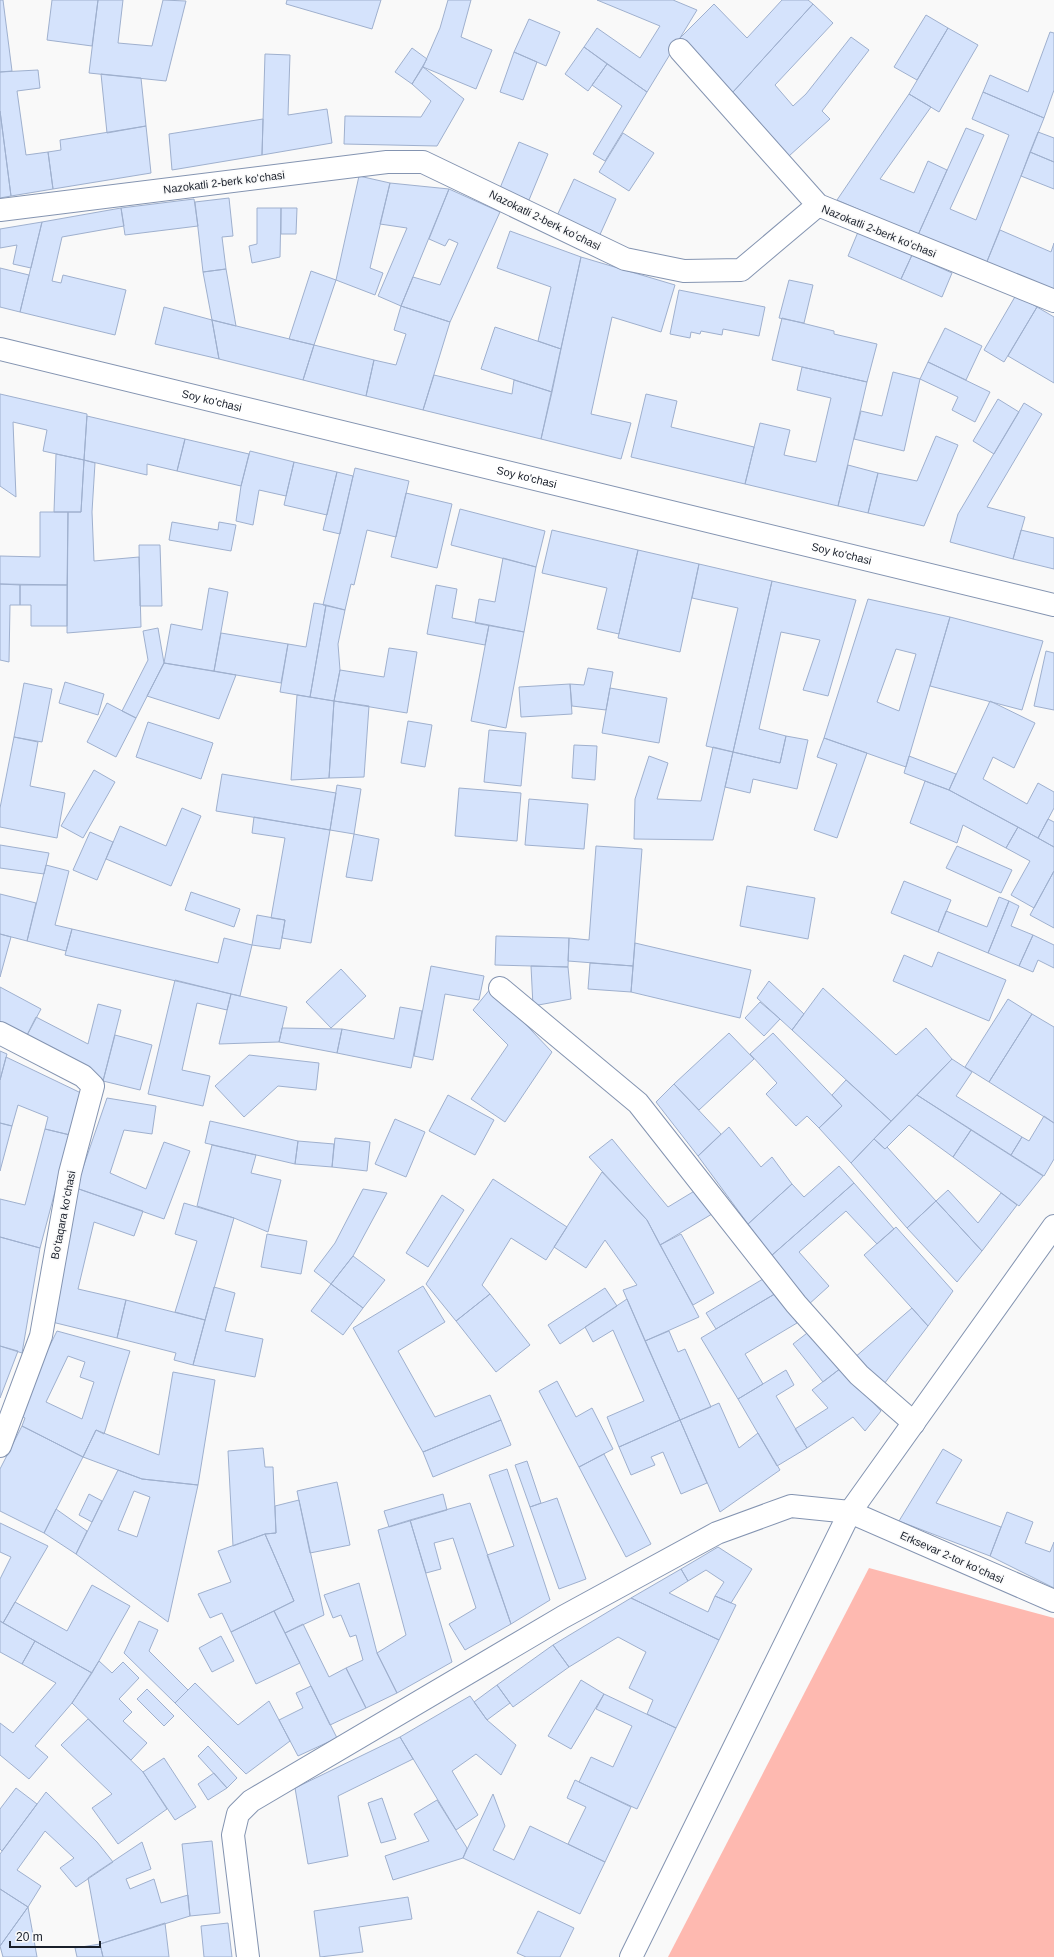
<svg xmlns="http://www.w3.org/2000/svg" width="1054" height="1957" viewBox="0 0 1054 1957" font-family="Arial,sans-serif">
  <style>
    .green { fill: #feb9b0 }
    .building { fill: #d5e3fc; stroke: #9fb0ce; fill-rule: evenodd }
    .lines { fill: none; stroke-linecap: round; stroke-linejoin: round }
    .minor-casing { stroke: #8494b1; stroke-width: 24 }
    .secondary-casing { stroke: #8494b1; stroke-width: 24 }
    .minor { stroke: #fff; stroke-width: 22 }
    .secondary { stroke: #fff; stroke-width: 22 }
    .labels { text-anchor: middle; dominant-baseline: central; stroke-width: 3; stroke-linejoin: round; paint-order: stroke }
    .street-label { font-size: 11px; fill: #191f2a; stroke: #f9f9f9 }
  </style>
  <rect width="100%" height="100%" fill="#f9f9f9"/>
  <path class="green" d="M869 1568 1054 1618V1957H668Z"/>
  <path class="building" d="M0 0H3L12 71 0 72Z
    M52 0H98L92 46 47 40Z
    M98 0H123L118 43 152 46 163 0 186 1 166 81 89 73Z
    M287 0H381L372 29 286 4Z
    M448 0H471L461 37 492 50 476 89 423 67 440 28Z
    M597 0H673L697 10 647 92 584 47 597 28 640 58 660 26Z
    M782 0H808L813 4 733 92 680 38 714 4 747 38Z
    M813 4 833 23 775 85 793 106 806 94 851 37 869 50 822 111 830 119 789 156 733 92Z
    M926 15 948 28 917 80 894 67Z
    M529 19 560 32 546 66 514 52Z
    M948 28 978 45 939 112 909 94Z
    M1050 32 1054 33V90L1044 118 983 92 990 75 1028 92Z
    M584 47 607 64 588 91 565 74Z
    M412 48 427 59 412 84 395 72Z
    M514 52 537 62 523 100 500 92Z
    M265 54 290 55 288 115 327 109 332 143 262 155Z
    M607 64 647 92 605 161 593 154 622 106 592 85Z
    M423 67 464 99 437 146 344 144 345 116 421 117 431 101 412 84Z
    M38 70 40 88 17 91 26 155 48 152 53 189 11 196 0 111V72Z
    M101 74 141 78 146 126 107 133Z
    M983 92 1044 118 986 264 918 235 966 128 984 135 950 209 976 220 1009 135 972 119Z
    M909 94 931 107 880 179 914 193 928 161 947 170 918 235 837 200Z
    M0 111 11 196 0 198Z
    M263 119 262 155 172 170 169 134Z
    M146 126 151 173 53 189 48 152 61 150 60 140Z
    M1038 132 1054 138V162L1030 152Z
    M623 133 654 153 629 191 599 172Z
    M519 142 548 154 529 200 500 188Z
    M1030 152 1054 162V189L1021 176Z
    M359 176 390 183 370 268 383 273 375 295 336 280Z
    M574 179 616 199 598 239 555 220Z
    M390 183 449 189 401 306 378 296 407 228 380 224Z
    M449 189 500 212 450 322 401 306 413 277 440 285 458 243 449 239 445 246 429 239Z
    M229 198 233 236 222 237 226 269 203 272 195 202Z
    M194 199 198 226 125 235 121 208Z
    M121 208 124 226 62 237 52 281 61 283 63 275 126 290 115 335 20 312 42 222Z
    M257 208H281L280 257 252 263 249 246 257 244Z
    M281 208H297L296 234H281Z
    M42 222 31 268 13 264 17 245 0 248V229Z
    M1000 230 1051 252 1054 243V293L986 264Z
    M510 231 581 257 561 349 538 341 551 287 497 268Z
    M858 232 912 255 901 279 848 256Z
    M912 255 952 273 942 297 901 279Z
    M581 257 675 285 661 332 612 317 591 414 631 423 621 459 541 439Z
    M0 268 29 275 20 312 0 307Z
    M226 269 236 326 212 320 203 272Z
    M311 271 336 280 314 345 289 339Z
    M789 280 813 285 804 323 779 318Z
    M679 290 765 307 759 336 723 329 722 335 701 331 700 334 691 332 690 338 670 334Z
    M1016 295 1037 307 1004 362 984 350Z
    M401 306 450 322 423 410 366 396 374 360 396 365 406 334 394 330Z
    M164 307 212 320 219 359 155 344Z
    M1037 307 1054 317V383L1008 356Z
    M782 318 834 331V334L877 344 867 382 772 360Z
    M212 320 314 345 303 380 219 359Z
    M495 327 561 349 552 392 481 369Z
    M945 328 982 346 966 380 928 362Z
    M314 345 374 360 366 396 303 380Z
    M928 362 990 392 975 422 952 410 958 397 920 379Z
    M802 367 867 382 838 506 745 484 760 423 790 430 784 455 816 462 831 398 797 390Z
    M893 372 920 379 904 451 854 439 861 411 882 416Z
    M434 375 512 394 514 380 552 392 541 439 423 410Z
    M0 394 87 414 84 460 43 451 47 430 13 422 16 497 0 486Z
    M646 394 677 401 671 427 754 447 745 484 631 457Z
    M998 399 1019 412 994 454 973 441Z
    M1024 403 1042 414 987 507 1025 517 1013 559 950 542 958 514Z
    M87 416 185 439 177 471 147 464V475L84 460Z
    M936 436 958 445 924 526 868 513 878 473 917 481Z
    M185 439 249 454 241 486 177 471Z
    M250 451 294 462 286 496 259 490 253 525 236 521 241 486Z
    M56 454 84 460 81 512H54Z
    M84 460 95 463 92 512 94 561 139 557 141 627 67 633 68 512H81Z
    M294 462 337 472 327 515 284 505Z
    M848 465 878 473 868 513 838 506Z
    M355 468 409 481 396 537 367 530 354 585 351 584 345 610 323 605Z
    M337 472 353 476 340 534 323 530Z
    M406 493 452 504 437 568 391 557Z
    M460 509 545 531 536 567 451 545Z
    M40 512H68L67 585 0 584V556L40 557Z
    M172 522 218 530 219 522 236 525 231 551 169 540Z
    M552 530 638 550 619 634 597 629 607 588 542 573Z
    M1021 530 1054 538V569L1013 559Z
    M139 545H160L162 606H140Z
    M638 550 699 564 680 652 618 638Z
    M503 558 536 567 524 632 475 623 479 599 495 602Z
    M699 564 772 581 733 752 706 746 738 608 692 598Z
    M772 581 856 600 828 696 803 690 820 640 781 632 759 729 786 736 780 763 733 752Z
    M0 584 20 585V605H10L9 662 0 660Z
    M20 585H67V626H31V605H20Z
    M436 585 457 589 452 618 489 625 485 645 427 634Z
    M209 588 228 592 214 671 164 663 171 624 202 630Z
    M868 599 950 617 906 767 824 738ZM896 649 916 654 899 711 877 702Z
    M314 603 326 605 310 697 280 692 288 644 306 647Z
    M326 605 345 610 338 644 340 670 334 701 310 697Z
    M950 617 1043 641 1022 710 930 686Z
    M489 625 524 632 506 728 471 721Z
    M158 628 164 663 136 718 122 711 148 660 143 631Z
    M221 633 288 644 281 683 214 671Z
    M389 648 417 652 407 713 334 701 340 670 384 677Z
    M1046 651 1054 653V710L1034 706Z
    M164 663 236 675 219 719 147 696Z
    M588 668 613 672 606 710 572 706 570 684 584 685Z
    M65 682 104 694 98 715 59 703Z
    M24 683 52 689 42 742 14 737Z
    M570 684 572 714 521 717 519 687Z
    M610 688 667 698 659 743 602 733Z
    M297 695 334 701 329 778 291 780Z
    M334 701 369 706 364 777 329 778Z
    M990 701 1035 723 1014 768 993 757 983 779 1027 804 1038 783 1054 792V808L1038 838 949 790Z
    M107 703 136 718 116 757 87 742Z
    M408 721 432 725 425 767 401 763Z
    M148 722 213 743 201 779 136 757Z
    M489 730 526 733 521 786 484 782Z
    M786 736 808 740 797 789 753 779 750 793 725 787 733 752 780 763Z
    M14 737 38 742 30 786 65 793 57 838 0 827V808Z
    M824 738 867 753 837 838 814 830 837 764 817 757Z
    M574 745 597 746 595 780 572 778Z
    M713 747 733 752 713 840 634 839 635 799 649 756 668 763 657 799 701 801Z
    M909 756 956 774 949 790 904 773Z
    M94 770 115 782 83 838 61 826Z
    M222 774 336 793 330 830 216 811Z
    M925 781 949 790 1018 827 1006 848 963 825 957 843 910 823Z
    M337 785 361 789 354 834 330 830Z
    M459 788 521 793 517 841 455 836Z
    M529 799 588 804 584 849 525 845Z
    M182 808 201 816 171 886 106 859 120 826 166 846Z
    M254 817 330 830 311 943 282 938 285 920 271 918 285 838 252 833Z
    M1048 819 1054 822V847L1038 838Z
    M1018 827 1054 847V871L1034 908 1011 895 1030 861 1006 848Z
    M90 832 113 842 97 880 73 870Z
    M354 834 379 839 372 881 346 877Z
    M0 845 49 853 44 874 0 868Z
    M596 846 642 849 633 966 568 961 569 938 589 940Z
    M957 846 1012 870 1001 893 946 868Z
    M46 865 69 871 55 925 72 929 66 951 27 941Z
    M1054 871V928L1030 915Z
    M904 881 951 900 938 932 891 913Z
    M747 886 815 898 808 939 740 926Z
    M191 892 240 909 234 927 185 910Z
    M0 894 36 903 27 941 0 934Z
    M999 897 1009 901 988 953 938 932 946 911 987 927Z
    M1009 901 1019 906 1011 926 1033 935 1019 966 988 953Z
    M257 915 285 920 280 949 252 945Z
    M72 929 218 963 224 938 252 945 240 996 65 955Z
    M0 934 11 937 0 977Z
    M1033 935 1054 945V968L1038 960 1033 972 1019 966Z
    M496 936 569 938 568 967 495 965Z
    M635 943 751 970 740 1018 631 992Z
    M938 952 1006 980 989 1021 893 981 904 955 932 967Z
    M590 963 633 966 631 992 588 989Z
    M431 966 484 976 479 1000 445 994 433 1060 414 1056Z
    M531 966 568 967 571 999 533 1006Z
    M341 969 366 996 331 1028 306 1002Z
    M175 980 231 994 227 1010 197 1003 182 1070 210 1076 203 1106 148 1094Z
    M769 981 804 1014 792 1030 757 998Z
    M0 987 41 1009 24 1041 0 1028Z
    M491 988 552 1052 505 1122 471 1099 508 1045 473 1010Z
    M823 988 896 1055 926 1028 952 1059 891 1121 792 1030Z
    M231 994 287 1007 279 1042 219 1044Z
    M1008 999 1032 1014 989 1082 965 1067Z
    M760 1002 780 1019 764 1036 745 1018Z
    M98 1004 121 1010 103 1081 24 1041 36 1017 88 1044Z
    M400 1007 422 1011 411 1068 337 1053 342 1029 394 1039Z
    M1032 1014 1054 1027V1123L989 1082Z
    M282 1028 342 1029 337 1053 279 1042Z
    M729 1033 754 1059 699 1110 674 1084Z
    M773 1033 842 1106 819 1128 807 1116 796 1126 766 1094 777 1083 750 1054Z
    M115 1035 152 1045 140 1090 103 1081Z
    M0 1051 7 1054 0 1080Z
    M249 1055 319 1063 316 1090 278 1086 244 1117 215 1086Z
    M6 1057 81 1093 70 1135 45 1129 48 1117 18 1105 12 1126 0 1123V1080Z
    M952 1059 972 1072 956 1096 1022 1137 1011 1155 917 1095Z
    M846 1080 891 1121 851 1163 819 1128 842 1106 832 1095Z
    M674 1084 721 1134 698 1156 656 1102Z
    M448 1095 494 1120 475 1155 429 1131Z
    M917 1095 971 1130 953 1157 909 1125 885 1149 874 1139Z
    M107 1098 156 1106 152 1134 124 1130 110 1173 146 1189 164 1142 190 1151 164 1219 76 1188Z
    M1044 1116 1054 1123V1159L1044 1176 1011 1155 1022 1137 1029 1141Z
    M395 1119 425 1132 406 1177 375 1164Z
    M210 1121 298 1141 295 1164 205 1143Z
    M0 1123 12 1126 0 1171Z
    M729 1127 761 1167 772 1157 792 1184 748 1224 698 1156Z
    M45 1129 70 1135 40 1248 0 1237V1199L25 1205Z
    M971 1130 1043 1176 1019 1206 953 1157Z
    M335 1138 370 1142 367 1171 332 1167Z
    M612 1139 668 1207 701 1187 717 1211 660 1245 647 1220 589 1157Z
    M874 1139 885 1149 887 1147 936 1201 907 1228 851 1163Z
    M298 1141 334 1144 332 1167 295 1164Z
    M212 1145 256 1155 251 1173 281 1180 268 1232 234 1218 197 1206Z
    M839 1166 854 1183 771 1256 748 1224 792 1184 804 1197Z
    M602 1172 647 1220 699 1317 645 1341 623 1290 637 1285 605 1240 586 1268 554 1247Z
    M493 1179 567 1227 546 1260 511 1238 482 1285 490 1294 456 1321 426 1284Z
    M854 1183 894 1229 877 1244 846 1211 799 1252 829 1286 808 1305 771 1256Z
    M76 1188 143 1211 134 1236 94 1222 78 1289 126 1300 117 1338 52 1322Z
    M363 1189 387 1193 353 1256 331 1284 314 1271 335 1243Z
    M948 1190 978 1223 1001 1193 1017 1205 982 1251 936 1201Z
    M442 1195 464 1210 428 1267 406 1253Z
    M936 1201 982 1251 957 1282 907 1228Z
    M184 1203 234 1218 205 1320 175 1312 197 1241 175 1234Z
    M896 1227 953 1291 928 1326 864 1255Z
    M267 1234 307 1241 301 1274 261 1267Z
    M681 1234 714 1293 693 1305 660 1245Z
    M0 1237 40 1248 22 1353 0 1346Z
    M353 1256 385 1280 363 1308 331 1284Z
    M768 1276 778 1292 716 1329 706 1313Z
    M331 1284 363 1308 343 1335 311 1311Z
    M423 1286 445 1322 398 1351 435 1417 490 1395 501 1420 423 1452 353 1328Z
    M214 1287 235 1293 225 1331 263 1339 255 1377 193 1365Z
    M605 1288 617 1306 560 1344 548 1325Z
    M778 1292 797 1323 745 1354 763 1384 738 1399 701 1338Z
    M490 1294 530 1345 496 1372 456 1321Z
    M627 1299 680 1420 619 1447 607 1417 644 1401 613 1330 593 1342 585 1327Z
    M126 1300 205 1320 193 1365 174 1360 176 1353 117 1338Z
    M912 1308 928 1326 881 1388 854 1358Z
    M811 1330 841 1368 823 1382 793 1344Z
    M57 1331 130 1351 104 1434 96 1430 83 1457 22 1426 25 1418 16 1413ZM68 1356 85 1362 80 1377 94 1382 82 1419 46 1402Z
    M669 1331 678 1352 685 1349 711 1407 680 1420 645 1341Z
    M0 1346 18 1351 0 1398Z
    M841 1368 881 1411 865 1431 853 1417 807 1448 795 1429 828 1408 812 1390Z
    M786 1370 794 1385 776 1396 807 1448 777 1466 738 1399Z
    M173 1372 215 1380 198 1485 142 1479 83 1457 96 1430 159 1455Z
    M557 1381 576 1417 592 1408 613 1449 579 1467 539 1391Z
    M719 1403 739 1448 758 1433 780 1470 720 1512 680 1420Z
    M501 1420 511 1445 433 1477 423 1452Z
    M680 1420 707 1483 681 1494 663 1452 651 1457 655 1465 631 1475 619 1447Z
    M22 1426 83 1457 44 1533 0 1511V1469Z
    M263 1448 265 1467H273L276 1533 265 1534 233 1546 228 1451Z
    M943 1449 962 1460 936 1503 1001 1527 990 1556 899 1521Z
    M604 1454 651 1544 626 1557 579 1467Z
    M527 1461 541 1503 530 1507 515 1465Z
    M507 1469 550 1600 511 1624 487 1555 514 1546 489 1475Z
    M118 1470 142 1479 198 1485 168 1622 76 1554ZM134 1491 150 1497 137 1537 118 1530Z
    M337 1482 350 1545 310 1553 297 1491Z
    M89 1494 102 1501 92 1522 79 1515Z
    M443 1494 447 1510 389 1527 384 1511Z
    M557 1498 586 1579 559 1589 530 1507Z
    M299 1500 324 1615 285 1633 274 1611 294 1601 265 1534 276 1533 275 1506Z
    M470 1503 511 1624 465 1650 449 1624 476 1608 453 1538 434 1543 441 1569 426 1573 410 1520Z
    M56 1509 87 1531 76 1554 44 1533Z
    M1007 1512 1033 1522 1025 1543 1050 1552 1054 1542V1588L990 1556Z
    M410 1520 452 1662 397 1693 377 1653 406 1635 378 1530Z
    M0 1523 48 1546 3 1623 0 1621V1579L11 1557 0 1552Z
    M265 1534 294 1601 231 1632 222 1613 210 1618 198 1594 231 1582 218 1551Z
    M718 1547 752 1569 731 1603 715 1596 724 1582 706 1570 688 1581 681 1569Z
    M681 1569 688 1581 669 1593 708 1612 715 1596 736 1605 719 1640 631 1598Z
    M359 1583 377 1653 397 1693 366 1708 346 1668 363 1660 356 1635 350 1637 341 1615 333 1618 324 1595Z
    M92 1585 130 1606 92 1673 3 1623 15 1602 67 1631Z
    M631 1598 719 1640 676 1728 647 1714 653 1700 629 1688 646 1652 618 1637 569 1667 553 1645Z
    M274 1611 300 1663 256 1684 231 1632Z
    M0 1621 35 1641 22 1664 0 1652Z
    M139 1621 158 1630 149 1651 188 1690 175 1703 124 1653Z
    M303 1624 329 1677 346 1668 366 1708 330 1725 285 1633Z
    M221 1636 234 1661 212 1672 199 1648Z
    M35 1641 92 1673 72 1703 35 1746 48 1757 29 1779 0 1755V1723L13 1733 56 1683 22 1664Z
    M553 1645 569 1667 513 1707 497 1685Z
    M99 1661 112 1673 123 1662 139 1678 119 1699 132 1712 123 1721 147 1743 131 1760 72 1703Z
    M581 1680 604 1694 571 1749 548 1736Z
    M195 1683 238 1725 269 1701 290 1741 246 1774 175 1703Z
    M497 1685 510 1703 487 1720 474 1702Z
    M311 1686 337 1738 298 1756 279 1720 303 1708 296 1693Z
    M147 1689 174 1716 164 1726 137 1699Z
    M604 1694 676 1728 637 1809 579 1782 591 1757 613 1767 632 1726 596 1709Z
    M470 1696 487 1720 516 1745 501 1775 476 1754 452 1771 478 1815 456 1830 400 1737Z
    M88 1719 143 1772 167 1809 118 1844 92 1808 112 1794 61 1745Z
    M400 1737 413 1759 338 1796 348 1856 308 1864 295 1788Z
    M208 1746 237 1778 227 1788 198 1756Z
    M164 1758 196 1807 175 1820 143 1772Z
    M214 1773 227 1788 208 1800 198 1784Z
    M575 1780 631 1807 605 1862 568 1844 586 1807 567 1798Z
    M16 1788 37 1804 2 1851 0 1849V1809Z
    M46 1792 97 1842 113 1862 76 1887 60 1868 74 1858 45 1831 17 1870 41 1886 28 1907 0 1889V1854Z
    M493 1794 505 1826 493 1850 514 1860 530 1826 605 1862 580 1914 463 1858Z
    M382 1798 396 1839 381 1843 368 1803Z
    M437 1800 467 1848 463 1858 393 1880 385 1856 429 1841 414 1814Z
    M212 1841 220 1913 190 1916 182 1844Z
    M142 1842 151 1869 126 1879 130 1889 154 1879 161 1903 188 1895 190 1916 100 1944 88 1878Z
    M0 1889 28 1907 0 1946Z
    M408 1897 412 1919 359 1927 363 1952 320 1957 314 1911Z
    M28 1907 37 1957H3L0 1946Z
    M538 1911 574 1928 560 1957H526L517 1953Z
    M165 1923 169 1957H103L100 1944Z
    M228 1923 232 1957H204L201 1926Z
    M100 1944 103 1957H77L75 1948Z"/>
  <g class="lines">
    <g class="minor-casing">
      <path id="minor" d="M680 50 818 205
        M0 210 387 162H423L625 259 684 271 741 270 818 205 1054 301
        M500 988 638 1103 796 1304 859 1375 914 1423
        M0 1033 83 1076 93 1086 70 1173 41 1336 0 1446
        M248 1957 233 1835 238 1814 251 1801 563 1617 717 1533 791 1506 850 1512 1054 1601"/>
    </g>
    <g class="secondary-casing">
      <g id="secondary">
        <path id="s1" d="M0 349 1054 605"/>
        <path d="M631 1957 850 1512 1054 1226"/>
      </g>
    </g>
    <use href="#minor" class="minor"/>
    <use href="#secondary" class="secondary"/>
  </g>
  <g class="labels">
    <g class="street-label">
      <text transform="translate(224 182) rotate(-7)">Nazokatli 2-berk koʻchasi</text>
      <text transform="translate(545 220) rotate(26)">Nazokatli 2-berk koʻchasi</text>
      <text transform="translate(879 231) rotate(22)">Nazokatli 2-berk koʻchasi</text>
      <text stroke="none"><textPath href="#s1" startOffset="218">Soy ko'chasi</textPath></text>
      <text stroke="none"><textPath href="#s1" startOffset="542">Soy ko'chasi</textPath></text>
      <text stroke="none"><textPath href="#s1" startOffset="866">Soy ko'chasi</textPath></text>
      <text transform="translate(63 1215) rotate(-79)">Boʻtaqara koʻchasi</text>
      <text transform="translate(952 1557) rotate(24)">Erksevar 2-tor koʻchasi</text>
    </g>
  </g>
  <path d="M10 1941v6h90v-6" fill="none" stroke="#191f2a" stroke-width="2"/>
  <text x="16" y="1941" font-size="12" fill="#191f2a" stroke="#f9f9f9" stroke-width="3" paint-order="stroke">20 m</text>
</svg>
